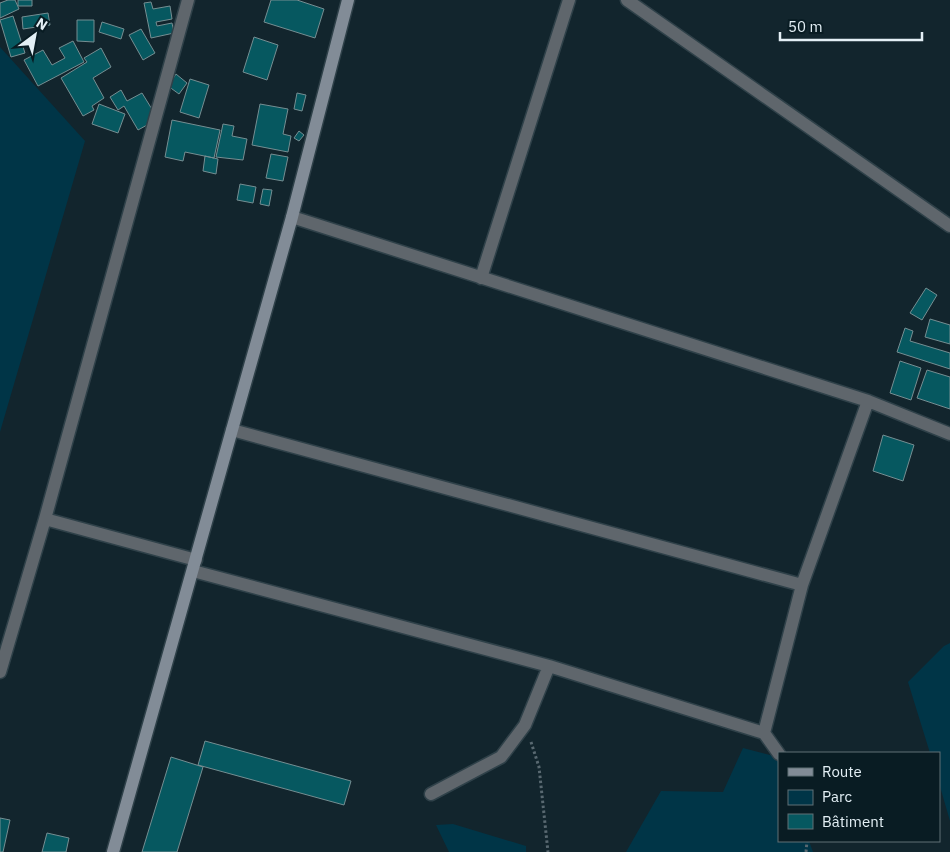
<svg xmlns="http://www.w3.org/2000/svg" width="950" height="852" viewBox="0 0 950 852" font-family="'IBM Plex Sans',sans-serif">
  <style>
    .green { fill: #003547 }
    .building { fill: #065860; stroke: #758e92 }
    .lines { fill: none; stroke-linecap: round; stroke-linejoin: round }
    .street-casing { stroke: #2f4149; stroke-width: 15 }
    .secondary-casing { stroke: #2f4149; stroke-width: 15 }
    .path { stroke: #596971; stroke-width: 3; stroke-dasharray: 2.5 2.5; stroke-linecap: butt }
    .street { stroke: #5f666c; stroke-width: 12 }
    .secondary { stroke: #828c97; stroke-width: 12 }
  </style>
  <rect width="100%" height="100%" fill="#12252d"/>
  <path class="green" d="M0 47 85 141 0 432Z
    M950 643V821L939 783V753H930L908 682 944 646Z
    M743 748 778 757 779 841H809L813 852H626L661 791 723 792Z
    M453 824 526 846V852H449L436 825Z"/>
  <path class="building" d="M8 0H15L19 9 0 18V3Z
    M18 0H32V6H18Z
    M271 0H297L324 9 315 38 264 22Z
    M151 2 153 9 170 6 172 19 156 22 157 26 172 23 174 33 151 38 144 3Z
    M48 13 50 25 23 29 22 17Z
    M13 16 25 53 11 57 0 20Z
    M77 20H94V42L77 41Z
    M102 22 124 29 121 39 99 32Z
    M141 29 155 53 143 60 129 35Z
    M254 37 278 45 267 80 243 72Z
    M73 41 84 62 38 86 24 60 43 50 52 65 65 58 59 48Z
    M101 48 111 67 93 78 104 98 92 106 94 110 83 116 61 78 87 62 84 58Z
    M176 74 187 83 179 94 168 86Z
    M190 79 209 85 199 118 180 112Z
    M121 90 127 101 142 93 158 119 138 130 124 106 118 110 110 97Z
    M297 93 306 95 302 111 294 109Z
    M99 104 125 114 118 133 92 124Z
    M260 104 288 109 283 134 291 136 288 152 252 145Z
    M172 120 220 130 214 158 185 152 183 161 165 157Z
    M223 124 234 126 232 136 247 139 243 160 216 157Z
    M299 131 304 135 299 141 294 138Z
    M271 154 288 157 283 181 266 178Z
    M205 156 218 159 216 174 203 171Z
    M240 184 256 187 253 203 237 200Z
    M263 189 272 190 269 206 260 204Z
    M926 288 937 295 922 320 910 313Z
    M930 319 950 325V344L925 337Z
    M905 328 913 331 910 341 950 353V369L897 352Z
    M900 361 921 368 911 400 890 393Z
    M927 370 950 377V409L917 398Z
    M883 435 914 445 903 481 873 471Z
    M205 741 351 781 344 805 198 765Z
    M171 757 203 767 177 852H142Z
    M0 818 10 820 3 852H0Z
    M47 833 69 838 66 852H42Z"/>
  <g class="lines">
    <g class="street-casing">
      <path id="street" d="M627 0 950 226
        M292 217 868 401 950 434
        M481 278 569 0
        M232 430 802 585
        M45 519 196 560
        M193 571 549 666 764 733
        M0 672 45 519 188 0
        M779 754 764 733 802 585 868 401
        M431 794 501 757 525 725 549 666"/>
    </g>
    <g class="secondary-casing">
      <path id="secondary" d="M113 852 292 217 348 0"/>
    </g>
    <path class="path" d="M531 742 539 767 548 852
      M806 852 807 841"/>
    <use href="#street" class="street"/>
    <use href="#secondary" class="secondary"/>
  </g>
  <rect x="778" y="752" width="162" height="90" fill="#091c23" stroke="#607077"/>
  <rect x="788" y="768" width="25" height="8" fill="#828c97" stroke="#607077"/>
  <text x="822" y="777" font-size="15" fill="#e3eff5">Route</text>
  <rect x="788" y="790" width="25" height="15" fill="#003547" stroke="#607077"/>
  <text x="822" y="802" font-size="15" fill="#e3eff5">Parc</text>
  <rect x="788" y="814" width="25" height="15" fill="#065860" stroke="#607077"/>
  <text x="822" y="827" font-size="15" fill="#e3eff5">Bâtiment</text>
  <g transform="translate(35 35) rotate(32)" stroke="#091c23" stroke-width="4" paint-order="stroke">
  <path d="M0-4L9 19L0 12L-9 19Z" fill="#e3eff5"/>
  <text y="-8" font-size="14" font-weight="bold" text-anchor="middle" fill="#e3eff5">N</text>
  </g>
  <path d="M780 32v8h142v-8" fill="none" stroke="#e3eff5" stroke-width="2.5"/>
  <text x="788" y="32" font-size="15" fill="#e3eff5" stroke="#091c23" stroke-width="4" paint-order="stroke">50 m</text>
</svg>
